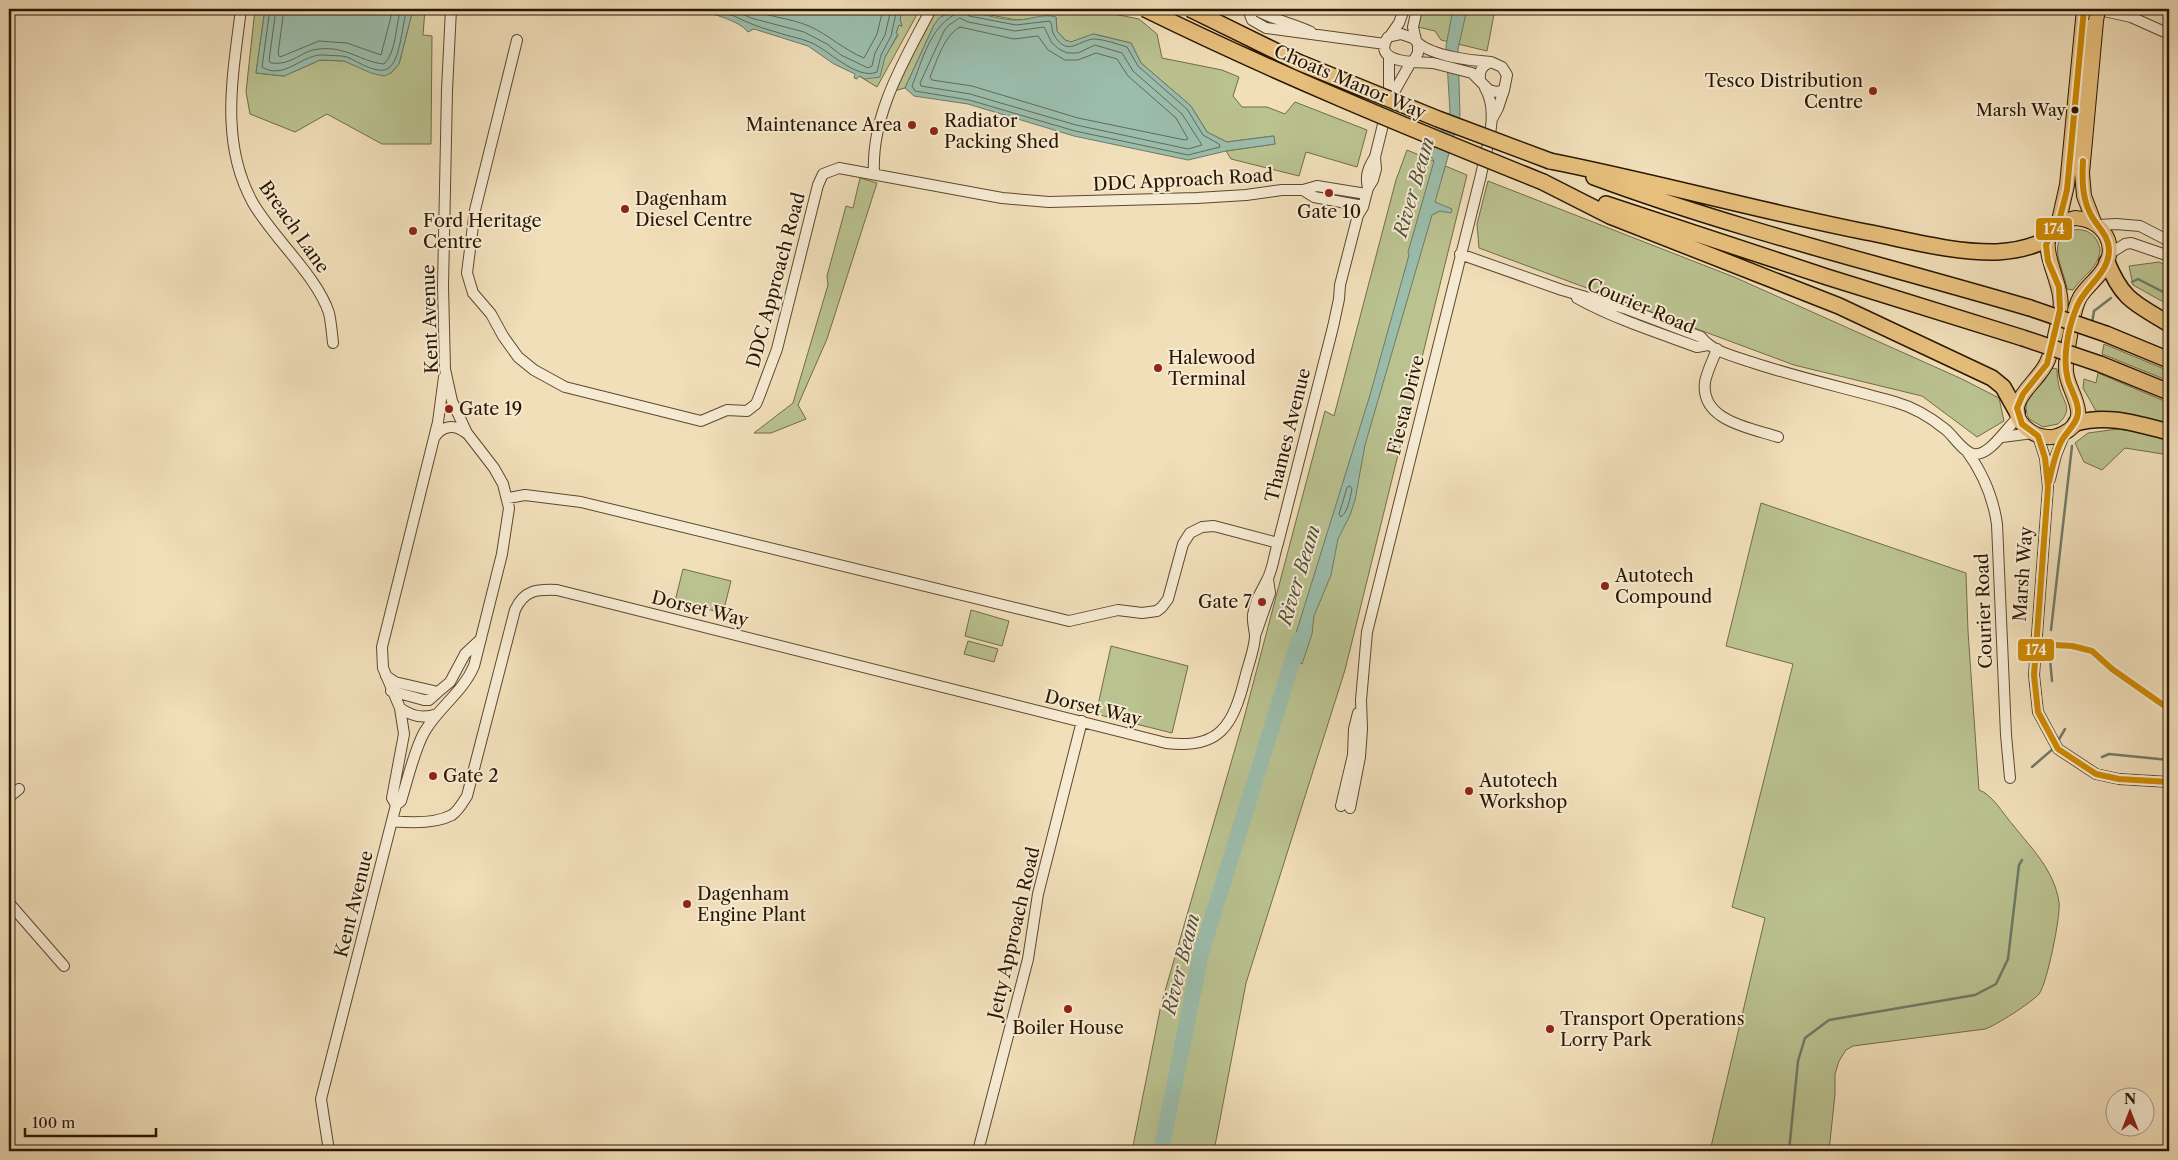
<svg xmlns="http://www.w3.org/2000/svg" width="2178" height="1160" viewBox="0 0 2178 1160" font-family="'Libre Caslon Text',serif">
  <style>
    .green { fill: #bac290; stroke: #726c48 }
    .water { fill: #9bbdac; stroke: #6e7a67 }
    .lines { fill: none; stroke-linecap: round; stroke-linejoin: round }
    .shore { stroke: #626a56; stroke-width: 1 }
    .stream { stroke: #6e7a67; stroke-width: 2.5 }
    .river { stroke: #9bbdac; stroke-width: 16 }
    .minor-casing { stroke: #5c482e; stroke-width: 12 }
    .major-casing { stroke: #2a1600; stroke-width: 16 }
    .highway-casing { stroke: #2a1600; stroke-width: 18 }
    .minor { stroke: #f6ead2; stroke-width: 10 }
    .major { stroke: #e8c07d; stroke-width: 14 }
    .highway { stroke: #e8c07d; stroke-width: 15 }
    .major-bridge-casing { stroke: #2a1600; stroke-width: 16; stroke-linecap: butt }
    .highway-bridge-casing { stroke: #2a1600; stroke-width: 18; stroke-linecap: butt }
    .major-bridge { stroke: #e8c07d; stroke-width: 14 }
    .highway-bridge { stroke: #e8c07d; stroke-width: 15 }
    .bus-1-casing { stroke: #f6ead2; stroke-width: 10 }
    .bus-1 { stroke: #ce8900; stroke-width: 6 }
    .poi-dot { fill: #8f2418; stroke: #f6ead2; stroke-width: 2 }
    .bus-dot { fill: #2a1600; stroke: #f6ead2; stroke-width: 2 }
    .labels { text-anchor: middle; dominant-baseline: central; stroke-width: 4; stroke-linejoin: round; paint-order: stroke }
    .bus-label { font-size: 17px; fill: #2a1600; stroke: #f6ead2; text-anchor: end }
    .poi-label { font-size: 18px; fill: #2a1600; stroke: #f6ead2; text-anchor: start }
    .street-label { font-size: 18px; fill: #2a1600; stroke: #f6ead2 }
    .water-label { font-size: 19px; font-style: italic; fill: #52503c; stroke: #f6ead2 }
    .line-badge { stroke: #f6ead2; stroke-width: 2 }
    .badge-label { font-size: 14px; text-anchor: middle; font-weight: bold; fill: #fff }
  </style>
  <rect width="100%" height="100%" fill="#f1dfba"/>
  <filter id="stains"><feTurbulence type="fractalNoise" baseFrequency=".004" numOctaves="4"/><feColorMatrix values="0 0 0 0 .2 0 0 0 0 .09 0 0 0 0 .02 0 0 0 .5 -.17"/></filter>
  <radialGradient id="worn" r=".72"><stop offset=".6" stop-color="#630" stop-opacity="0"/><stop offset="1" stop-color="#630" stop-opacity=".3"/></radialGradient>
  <path class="green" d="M255 9H265L256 73 284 76 320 60 344 61 391 73 399 64 413 9H425L423 35 432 36 431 144H382L327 114 295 132 250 114 246 92Z
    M903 9H920L877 87 859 76 885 57 898 35 896 33 899 25 902 26 900 19Z
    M937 9H1088L1139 19 1157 34 1162 58 1222 70 1239 77 1233 96 1242 107H1267L1285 114 1295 102 1367 130 1357 167 1306 152 1299 176 1231 159 1226 151 1275 144 1273 136 1227 142 1207 132 1191 106 1141 63 1131 43 1094 34 1071 42 1065 40 1057 31 1056 17 1017 20 958 9C947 12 941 16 934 25L905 88 890 92Z
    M1421 9H1495L1487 51 1441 40 1435 31 1418 27Z
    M1407 150 1467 175 1345 670 1246 983 1214 1151H1132L1161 1005 1244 718 1325 411 1334 416 1396 180Z
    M860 178 877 183 827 339 798 405 806 419 771 433H754L793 403 828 285 827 276 846 206 853 208Z
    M1488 181 1734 277 1962 379 1999 398 2004 421 1977 437 1922 396 1794 365 1479 248 1477 224Z
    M2073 230C2087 228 2097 235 2100 249 2100 267 2082 276 2073 290L2067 289C2064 268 2044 241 2073 230Z
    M2159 262 2169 267V305L2133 285 2129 266Z
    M2104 344 2169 371V381L2102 354Z
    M2052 368 2057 369C2057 376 2058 383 2060 390 2065 404 2073 410 2058 424L2043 427 2029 419C2020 400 2033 394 2043 382 2047 377 2049 372 2052 368Z
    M2098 373 2169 403V427L2126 414 2096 411 2083 388 2084 379 2096 383Z
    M2118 429 2150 434 2169 440V455L2125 448 2102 470 2084 462 2075 443 2088 433Z
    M1761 503 1966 573 1968 631 1979 790C1992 794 2004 815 2013 825 2032 849 2054 870 2059 902 2061 915 2047 984 2039 994 2031 1003 1995 1026 1985 1029L1853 1046 1846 1050 1839 1061 1835 1074V1094L1829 1151H1710L1765 918 1732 907 1793 664 1726 646Z
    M683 569 731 581 723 613 675 601Z
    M971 610 1009 621 1002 646 965 636Z
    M968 641 998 649 994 662 964 654Z
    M1111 646 1188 666 1172 733 1096 714Z"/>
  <path class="water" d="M265 9H413L399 64 391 73 384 76 371 73 344 61 320 60 284 76 256 73Z
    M699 9H903L900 19 902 26 899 25 896 33 898 34 885 57 880 77 865 79 859 76 857 79 854 78 855 74 834 64 808 46 754 29 748 32C737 19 715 16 699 9Z
    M957 9C973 11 1003 21 1017 20 1031 20 1042 13 1056 17L1057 31 1065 40 1071 42 1093 34 1131 43 1141 63 1191 106 1207 132 1227 142 1274 136 1275 144 1226 151 1188 160 1074 136 968 104 914 96 905 88 934 25 939 18Z
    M1453 9H1467L1458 49 1460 115 1435 202 1452 209 1451 213 1440 211 1432 215 1365 445 1355 500 1350 515 1338 539 1331 575 1314 616 1312 634 1302 664 1288 659 1370 395 1409 255 1408 252 1434 161 1428 153 1433 151 1450 112 1446 46Z"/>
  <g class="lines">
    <path class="shore" d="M270 9 262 67C284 81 303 53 324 55 331 56 340 55 347 57 357 61 380 77 390 67 401 57 402 24 407 9
      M276 9 269 61 271 63C293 66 301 50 319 49 347 46 361 62 384 64 397 51 395 26 401 9
      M284 9 278 54 280 57 319 41 347 43 381 55 393 9
      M712 9C719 12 726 13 734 16 748 23 761 28 776 32 790 37 803 38 816 45 832 54 859 80 877 72L881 55 891 36 897 9
      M732 9 751 18 804 32 827 44 841 55 868 68 872 66 875 53 885 35 891 9
      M749 9C768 17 790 18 809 26 829 35 844 50 864 58L877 34 883 9
      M956 9 954 15C930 28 922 61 912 86L915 91 969 100 1075 131 1188 155 1220 147 1219 144 1203 135 1187 109 1138 66 1127 47C1117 44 1106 40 1096 39 1080 38 1068 59 1054 35 1051 31 1053 25 1050 21L1016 25 969 16 966 13 965 9
      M960 18 968 22 1015 31 1044 27 1052 43 1059 49 1067 53H1078L1095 45 1122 53 1133 71 1182 114 1202 145 1188 149 1076 125 970 94 921 86 920 83 944 31 948 26Z
      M960 27 1014 39 1038 36 1048 50 1065 60H1078L1096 53 1117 59 1128 76 1176 118 1188 139 1185 140 1078 118 972 86 932 80 930 77C937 61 944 35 960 27Z
      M1350 486 1352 489C1350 498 1348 512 1341 517L1339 514 1347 488Z"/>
    <path class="stream" d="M2132 282 2138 279 2169 295
      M2092 323 2094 311 2111 298
      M2051 630 2072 446
      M2050 659 2052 681
      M2058 741 2065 729
      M2102 757 2109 754 2169 760
      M2032 767 2054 748
      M1789 1151 1798 1061 1805 1038 1829 1020 1975 995 1996 984 2008 959 2019 865 2022 860"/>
    <path class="river" d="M1161 1151 1201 953 1299 640"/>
    <g class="minor-casing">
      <path id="minor" d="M241 9C233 75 219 142 253 203 273 238 317 276 329 313 331 322 332 333 333 343
        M1248 9 1252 20 1266 28 1385 44
        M1255 9C1272 20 1293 23 1311 32
        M2095 9 2131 17 2169 34
        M1401 34 1413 38 1418 43V53L1413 62C1398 61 1375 57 1388 37Z
        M1390 36 1399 23 1404 9
        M517 40 475 210 467 273 473 293 491 314 503 336 518 357 534 370 565 387 701 421 727 410 747 411 756 404 759 397 777 349 818 185 823 174 839 168 1002 198 1049 202 1197 198 1246 195 1282 190H1303L1317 186 1366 194
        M1416 40 1413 27 1417 9
        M1418 43C1433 56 1472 61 1491 62
        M1413 62 1433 63 1472 73 1489 90 1497 92 1504 90 1507 75 1502 67 1491 62C1482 65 1479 71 1480 80
        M1390 99 1411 62
        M1492 119 1498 108 1504 90
        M874 173C871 114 905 59 931 9
        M1368 188C1365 176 1368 168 1375 157
        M1303 190 1314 197 1363 206
        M2098 225 2116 224 2140 226 2169 241
        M1460 254 1562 290 1627 309 1701 337C1713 352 1734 356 1751 362 1799 378 1846 388 1895 402 1913 407 1930 417 1945 429 1953 435 1962 451 1973 454 1990 457 2007 426 2019 417
        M2109 254 2125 244 2131 243 2169 256
        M1577 298C1615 319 1656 332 1697 347L1708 345
        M1717 349C1713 360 1707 371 1705 382 1700 421 1751 428 1778 437
        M2038 436 2045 458 2048 487 2034 675 2038 712 2058 749 2096 774 2119 779 2169 782
        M2002 437 2033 433
        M434 438C442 425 455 424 466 433
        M1966 450C1983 473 1993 497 1997 524L2006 735 2010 778
        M2050 479 2056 455 2065 433
        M508 498 525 495 581 502 1069 621 1118 610 1142 613 1157 611 1162 607 1168 599 1183 544 1190 533 1202 527 1214 526 1278 543
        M1256 633 1270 593 1268 579
        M386 676 395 682 438 692 450 682 465 654 481 639
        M391 691 424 700H429L438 692
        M400 708C411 716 424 719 437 714
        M9 797 19 789
        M396 805 392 798 404 734 400 708 383 668 382 647 438 422 444 377
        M1341 806 1353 755 1354 729 1358 713
        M1350 808 1360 757 1362 729 1361 700 1367 632 1481 175C1486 149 1500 113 1485 88
        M392 821C411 823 435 824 452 815 459 810 463 802 467 796L515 610C524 590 537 589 557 590L1166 743C1220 750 1233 725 1245 678 1248 665 1254 651 1255 637 1255 630 1252 622 1253 615 1255 601 1261 592 1267 580 1273 569 1274 555 1278 543L1333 327 1339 299 1340 285 1358 215 1363 207 1368 188 1373 180 1376 169 1375 157 1389 100V57
        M9 903 64 966
        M329 1151 321 1099 396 805 401 801C407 782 415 747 425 731 439 707 463 692 474 666L502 554 509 508 503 484 494 468 467 433 452 401 445 369 443 286 447 90 451 9
        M978 1151 1028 959 1038 894 1082 721"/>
    </g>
    <g class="major-casing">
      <path id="major" d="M2075 218C2104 220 2120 246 2102 271 2095 281 2086 287 2080 297 2074 308 2073 319 2071 330 2069 343 2065 358 2066 371 2067 391 2091 414 2069 430 2063 434 2055 438 2048 437 2039 437 2031 433 2024 426 2001 403 2039 382 2047 362 2054 347 2057 327 2060 311 2067 278 2019 231 2075 218Z
        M2094 222 2084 196 2082 173 2096 21
        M2058 225 2067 185 2084 9"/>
    </g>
    <g class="highway-casing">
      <path id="highway" d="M1550 161C1656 182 1760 211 1866 232 1908 240 1953 253 1997 252 2014 251 2033 247 2048 239
        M1594 177C1737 230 1884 265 2030 308
        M1543 182 1610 216 1839 306 1992 378 2003 387 2017 412
        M1606 204 1827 277 2023 338
        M2107 262C2123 301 2135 303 2169 324
        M2106 334 2169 360
        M2100 364 2169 392
        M2076 423C2109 414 2137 424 2169 432"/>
    </g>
    <use href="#minor" class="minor"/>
    <use href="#major" class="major"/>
    <use href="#highway" class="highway"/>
    <g class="major-bridge-casing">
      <path id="major-bridge" d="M2096 21 2098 9"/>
    </g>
    <g class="highway-bridge-casing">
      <path id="highway-bridge" d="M1145 9C1275 73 1409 128 1543 182
        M1190 9 1298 62 1438 119 1550 161
        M2030 308 2106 334
        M2023 338 2100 364"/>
    </g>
    <use href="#major-bridge" class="major-bridge"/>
    <use href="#highway-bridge" class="highway-bridge"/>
    <g class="bus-1-casing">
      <path id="bus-1" d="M2084 9 2067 190 2058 225 2052 232 2046 245 2048 261 2059 287 2060 310 2047 364 2023 394 2017 408 2022 424 2038 436 2045 458 2048 487 2034 675 2038 712 2058 749 2096 774 2119 779 2169 782
        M2049 482C2052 468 2055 454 2061 442 2066 432 2077 424 2078 413 2079 401 2071 391 2068 380 2062 359 2068 329 2076 309 2083 287 2109 275 2109 250 2109 235 2096 226 2090 213 2082 197 2082 179 2083 161
        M2037 644 2072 646 2092 651 2112 669 2169 709"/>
    </g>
    <use href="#bus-1" class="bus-1"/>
  </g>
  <g class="poi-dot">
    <circle cx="1873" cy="91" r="5"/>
    <circle cx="912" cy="125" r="5"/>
    <circle cx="934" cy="131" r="5"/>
    <circle cx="1329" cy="193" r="5"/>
    <circle cx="625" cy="209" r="5"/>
    <circle cx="413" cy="231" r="5"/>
    <circle cx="1158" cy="368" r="5"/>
    <circle cx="449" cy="409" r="5"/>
    <circle cx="1605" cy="586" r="5"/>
    <circle cx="1262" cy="602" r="5"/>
    <circle cx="433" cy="776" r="5"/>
    <circle cx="1469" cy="791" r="5"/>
    <circle cx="687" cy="904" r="5"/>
    <circle cx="1068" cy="1009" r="5"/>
    <circle cx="1550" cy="1029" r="5"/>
  </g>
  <circle class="bus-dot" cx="2075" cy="110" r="4.5"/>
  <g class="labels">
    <g class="bus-label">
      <text x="2066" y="110">Marsh Way</text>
    </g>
    <g class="poi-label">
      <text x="1863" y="81" text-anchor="end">Tesco Distribution<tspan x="1863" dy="21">Centre</tspan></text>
      <text x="944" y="121">Radiator<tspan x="944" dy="21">Packing Shed</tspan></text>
      <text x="902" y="125" text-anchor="end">Maintenance Area</text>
      <text x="635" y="199">Dagenham<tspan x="635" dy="21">Diesel Centre</tspan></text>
      <text x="1329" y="212" text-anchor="middle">Gate 10</text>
      <text x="423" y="221">Ford Heritage<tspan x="423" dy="21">Centre</tspan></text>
      <text x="1168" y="358">Halewood<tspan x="1168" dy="21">Terminal</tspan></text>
      <text x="459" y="409">Gate 19</text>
      <text x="1615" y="576">Autotech<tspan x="1615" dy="21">Compound</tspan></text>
      <text x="1252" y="602" text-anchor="end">Gate 7</text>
      <text x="443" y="776">Gate 2</text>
      <text x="1479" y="781">Autotech<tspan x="1479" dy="21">Workshop</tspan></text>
      <text x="697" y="894">Dagenham<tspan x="697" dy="21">Engine Plant</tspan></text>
      <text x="1560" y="1019">Transport Operations<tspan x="1560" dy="21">Lorry Park</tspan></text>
      <text x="1068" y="1028" text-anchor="middle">Boiler House</text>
    </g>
    <g class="street-label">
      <text transform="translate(1350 82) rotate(23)">Choats Manor Way</text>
      <text transform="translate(1183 180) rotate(-3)">DDC Approach Road</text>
      <text transform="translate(294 227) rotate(55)">Breach Lane</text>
      <text transform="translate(776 280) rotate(-75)">DDC Approach Road</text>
      <text transform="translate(1641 306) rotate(23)">Courier Road</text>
      <text transform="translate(430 319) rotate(-92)">Kent Avenue</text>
      <text transform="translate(1406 405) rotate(-76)">Fiesta Drive</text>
      <text transform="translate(1288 435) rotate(-76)">Thames Avenue</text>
      <text transform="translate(2023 574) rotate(-86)">Marsh Way</text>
      <text transform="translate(700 609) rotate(14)">Dorset Way</text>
      <text transform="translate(1984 611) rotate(-92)">Courier Road</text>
      <text transform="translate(1093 708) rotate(14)">Dorset Way</text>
      <text transform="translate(354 904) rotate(-76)">Kent Avenue</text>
      <text transform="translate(1014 933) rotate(-77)">Jetty Approach Road</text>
    </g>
    <g class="water-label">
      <text transform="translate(1414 187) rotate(-74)">River Beam</text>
      <text transform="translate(1299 575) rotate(-73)">River Beam</text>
      <text transform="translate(1181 964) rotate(-76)">River Beam</text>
    </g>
  </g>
  <g class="line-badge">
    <rect x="2035" y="217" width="38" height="24" rx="5" fill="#ce8900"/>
    <rect x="2017" y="638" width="38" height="24" rx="5" fill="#ce8900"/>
  </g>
  <g class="badge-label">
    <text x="2054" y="234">174</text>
    <text x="2036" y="655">174</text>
  </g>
  <rect width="2178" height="1160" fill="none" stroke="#f1dfba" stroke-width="30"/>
  <rect x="10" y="10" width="2158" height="1140" fill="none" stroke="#2a1600" stroke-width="2.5"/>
  <rect x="15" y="15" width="2148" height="1130" fill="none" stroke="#2a1600"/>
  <g transform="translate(2130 1112)"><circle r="24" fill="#f6ead2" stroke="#a4957e"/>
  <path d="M0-4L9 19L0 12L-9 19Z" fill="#8f2418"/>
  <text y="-8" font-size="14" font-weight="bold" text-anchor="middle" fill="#2a1600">N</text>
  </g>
  <path d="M25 1128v8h131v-8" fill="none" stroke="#2a1600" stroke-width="2.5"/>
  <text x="32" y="1128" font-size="15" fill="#2a1600" stroke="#f6ead2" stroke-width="4" paint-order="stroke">100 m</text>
  <rect width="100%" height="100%" filter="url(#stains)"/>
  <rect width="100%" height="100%" fill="url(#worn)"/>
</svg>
